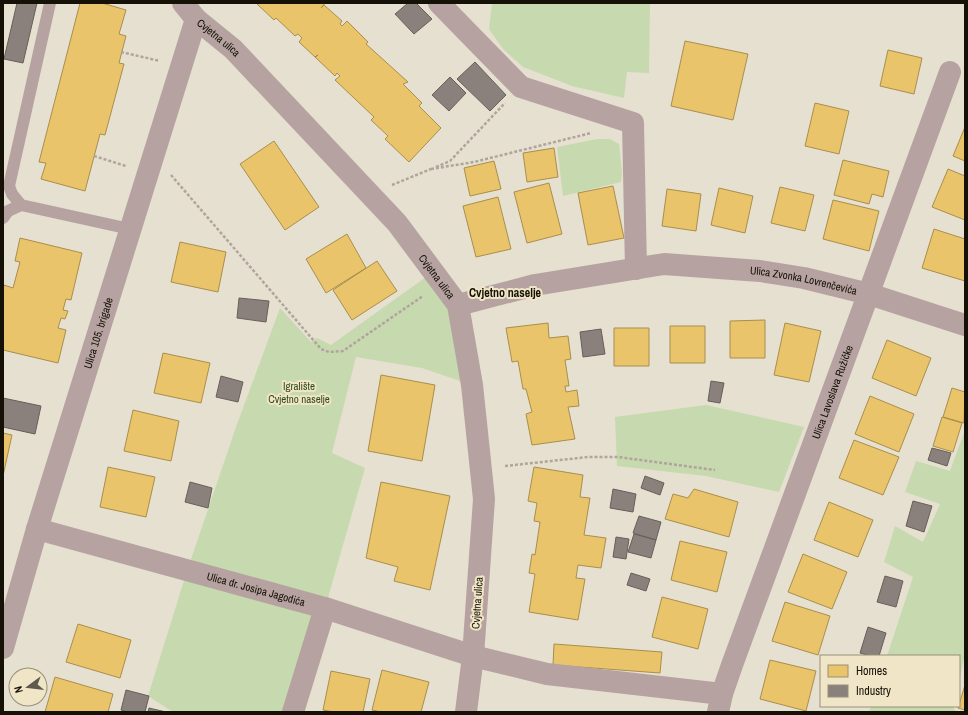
<svg xmlns="http://www.w3.org/2000/svg" width="968" height="715" viewBox="0 0 968 715" font-family="'Archivo Narrow',sans-serif">
  <style>
    .green { fill: #c7d9ae }
    .homes { fill: #e9c46a; stroke: #a98e4c }
    .industry { fill: #8a817c; stroke: #675f59 }
    .lines { fill: none; stroke-linecap: round; stroke-linejoin: round }
    .path { stroke: #b0a49d; stroke-width: 2.5; stroke-dasharray: 3 2; stroke-linecap: butt }
    .service { stroke: #b6a3a1; stroke-width: 12 }
    .minor { stroke: #b6a3a1; stroke-width: 22 }
    .labels { text-anchor: middle; dominant-baseline: central; stroke-width: 4; stroke-linejoin: round; paint-order: stroke }
    .street-label { font-size: 11px; fill: #151106; stroke: #f0e5c6 }
    .park-label { font-size: 11px; fill: #304b19; stroke: #f0e5c6 }
    .neighbourhood-label { font-size: 12px; font-weight: bold; fill: #151106; stroke: #f0e5c6 }
  </style>
  <rect width="100%" height="100%" fill="#e6e0d0"/>
  <path class="green" d="M492 3H650L649 73 627 72 624 98 572 86 523 67 503 49 489 29Z
    M597 139H610L619 144 622 173 621 182 563 196 557 147Z
    M433 272 458 305 472 385 422 368 356 357 332 453 365 468 325 608 293 712H173L148 696 187 571 236 427 280 308 311 342 317 338 331 345Z
    M706 405 804 427 779 492 706 476 617 466 615 417Z
    M965 430V654L959 682V656H887L913 577 884 562 895 526 923 542 940 504 905 492 916 461 950 471Z
    M871 706H954V710L960 712H869Z"/>
  <path class="homes" d="M80 3H102L126 10 119 34 126 36 119 63 124 64 105 135 100 134 85 191 41 179 46 163 39 162Z
    M256 3H325L321 8 324 5 342 21 340 24 342 26 347 21 368 42 366 44 408 82 403 84 422 103 419 106 441 128 409 162 385 139 388 136 371 120 374 117 335 80 340 76 337 73 335 76 315 57 318 55 315 57 299 42 302 38 298 34 295 36 276 18 274 20Z
    M685 41 748 54 733 120 671 106Z
    M888 50 922 58 914 94 880 86Z
    M815 103 849 111 839 154 805 146Z
    M965 127V161L953 156Z
    M274 141 319 207 285 230 240 164Z
    M554 148 558 177 527 182 523 153Z
    M843 160 889 171 883 197 872 194 869 204 834 195Z
    M494 161 501 189 470 196 464 168Z
    M948 169 965 176V220L932 207Z
    M549 183 562 234 527 243 514 192Z
    M613 186 624 238 588 245 578 193Z
    M780 187 814 195 805 231 771 223Z
    M719 188 753 196 745 233 711 225Z
    M667 189 701 194 696 231 662 226Z
    M498 197 511 249 476 257 463 206Z
    M833 200 879 211 869 251 823 239Z
    M934 229 965 239V281L922 268Z
    M347 234 366 268 326 293 306 259Z
    M20 238 82 253 71 300 66 299 63 310 68 311 65 319 61 318 58 328 66 330 58 363 3 350V291L4 285 13 288 20 262 15 261Z
    M180 242 226 252 218 292 171 282Z
    M377 261 397 291 352 320 333 290Z
    M765 320V358H730V321Z
    M548 323 549 338 568 336 571 359 565 360 569 386H565L566 392 577 390 579 406 568 407 575 439 532 445 526 414 532 412 526 389H523L518 361 512 362 506 328Z
    M785 323 821 331 809 382 774 375Z
    M670 326H705V363H670Z
    M614 328H649V366H614Z
    M887 340 931 358 916 396 872 378Z
    M163 353 210 363 201 403 154 393Z
    M381 375 435 385 422 461 368 451Z
    M952 388 965 392 964 423 943 417Z
    M870 396 914 414 899 452 855 434Z
    M133 410 179 421 171 461 124 451Z
    M942 417 962 423 953 452 933 446Z
    M3 433 12 435 3 476Z
    M854 440 899 457 883 495 839 478Z
    M108 467 155 477 146 517 100 507Z
    M534 467 583 475 580 497 590 498 584 535 606 538 601 568 578 565 576 578 585 579 578 620 529 612 535 574 529 573 532 554 535 555 540 522 534 521 537 503 528 501Z
    M381 482 450 496 430 590 394 581 398 567 366 558Z
    M694 489 738 502 729 537 665 519 673 494 688 498Z
    M829 502 873 520 858 557 814 540Z
    M680 541 727 552 717 592 671 580Z
    M803 554 847 572 832 609 788 592Z
    M662 597 708 609 698 649 652 637Z
    M785 602 830 616 818 655 772 641Z
    M78 624 131 640 120 678 66 662Z
    M554 644 662 652 660 673 553 665Z
    M770 660 816 671 806 711 760 699Z
    M382 670 429 682 421 712H381L372 710Z
    M331 671 370 679 363 712H334L323 710Z
    M55 677 113 694 108 712H45Z
    M965 685V710L958 708Z"/>
  <path class="industry" d="M17 3H37L23 63 4 59Z
    M408 3H416L432 19 414 34 395 14Z
    M475 62 506 95 490 111 457 79Z
    M450 77 466 93 449 111 432 95Z
    M239 298 269 301 266 322 237 318Z
    M601 329 605 354 583 357 580 332Z
    M221 376 243 382 238 402 216 397Z
    M711 381 724 383 720 403 708 401Z
    M3 398 41 406 35 434 3 427Z
    M932 448 951 453 947 466 928 460Z
    M645 476 664 483 660 495 641 488Z
    M190 482 212 488 208 508 185 502Z
    M613 489 636 494 633 512 610 508Z
    M913 501 932 506 924 532 906 526Z
    M639 516 661 522 656 540 633 533Z
    M634 534 656 540 651 558 628 552Z
    M616 537 629 539 626 559 613 557Z
    M631 573 650 579 646 591 627 585Z
    M885 576 903 581 896 607 877 602Z
    M868 627 886 633 879 656H871L860 653Z
    M126 690 149 696 145 712H128L121 710Z
    M149 708 166 712H148Z"/>
  <g class="lines">
    <path class="path" d="M121 52 160 61
      M94 156 126 166
      M436 167 450 161 505 103
      M431 169 474 162 591 133
      M171 175 321 349 329 352 343 351 423 296
      M392 185 431 169
      M505 466 588 457H618L715 470"/>
    <path class="service" d="M50 3 9 186 12 194 21 205 130 229
      M3 218 8 211 21 205"/>
    <g class="minor">
      <path id="s1" d="M183 3 196 19 233 49 397 223 458 305 472 385 484 499 473 656 466 712"/>
      <path d="M439 3 521 87 633 123 636 269"/>
      <path id="s2" d="M458 305 535 285 664 264 760 271 804 278 869 294 965 325"/>
      <path id="s3" d="M37 529 325 608 473 656 547 674 722 694"/>
      <path id="s4" d="M3 648 37 529 196 19"/>
      <path d="M293 712 325 608"/>
      <path id="s5" d="M718 712 722 694 732 665 950 72"/>
    </g>
  </g>
  <g class="labels">
    <g class="street-label">
      <text stroke="none"><textPath href="#s1" startOffset="50">Cvjetna ulica</textPath></text>
      <text stroke="none"><textPath href="#s1" startOffset="374">Cvjetna ulica</textPath></text>
      <text stroke="none"><textPath href="#s2" startOffset="351">Ulica Zvonka Lovrenčevića</textPath></text>
      <text stroke="none"><textPath href="#s4" startOffset="329">Ulica 105. brigade</textPath></text>
      <text stroke="none"><textPath href="#s5" startOffset="340">Ulica Lavoslava Ružičke</textPath></text>
      <text stroke="none"><textPath href="#s3" startOffset="227">Ulica dr. Josipa Jagodića</textPath></text>
      <text transform="translate(477 603) rotate(-86)">Cvjetna ulica</text>
    </g>
    <g class="park-label">
      <text x="299" y="386">Igralište<tspan x="299" dy="13">Cvjetno naselje</tspan></text>
    </g>
    <g class="neighbourhood-label">
      <text x="505" y="293">Cvjetno naselje</text>
    </g>
  </g>
  <rect width="968" height="715" fill="none" stroke="#151106" stroke-width="8"/>
  <rect x="820" y="655" width="140" height="52" fill="#f0e5c6" stroke="#989079"/>
  <rect x="828" y="665" width="20" height="12" fill="#e9c46a" stroke="#989079"/>
  <text x="856" y="675" font-size="12" fill="#151106">Homes</text>
  <rect x="828" y="685" width="20" height="12" fill="#8a817c" stroke="#989079"/>
  <text x="856" y="695" font-size="12" fill="#151106">Industry</text>
  <g transform="translate(28 687) rotate(255)"><circle r="19" fill="#f0e5c6" stroke="#989079"/>
  <path d="M0-3L7 15L0 10L-7 15Z" fill="#5e594d"/>
  <text y="-6" font-size="11" font-weight="bold" text-anchor="middle" fill="#151106">N</text>
  </g>
</svg>
